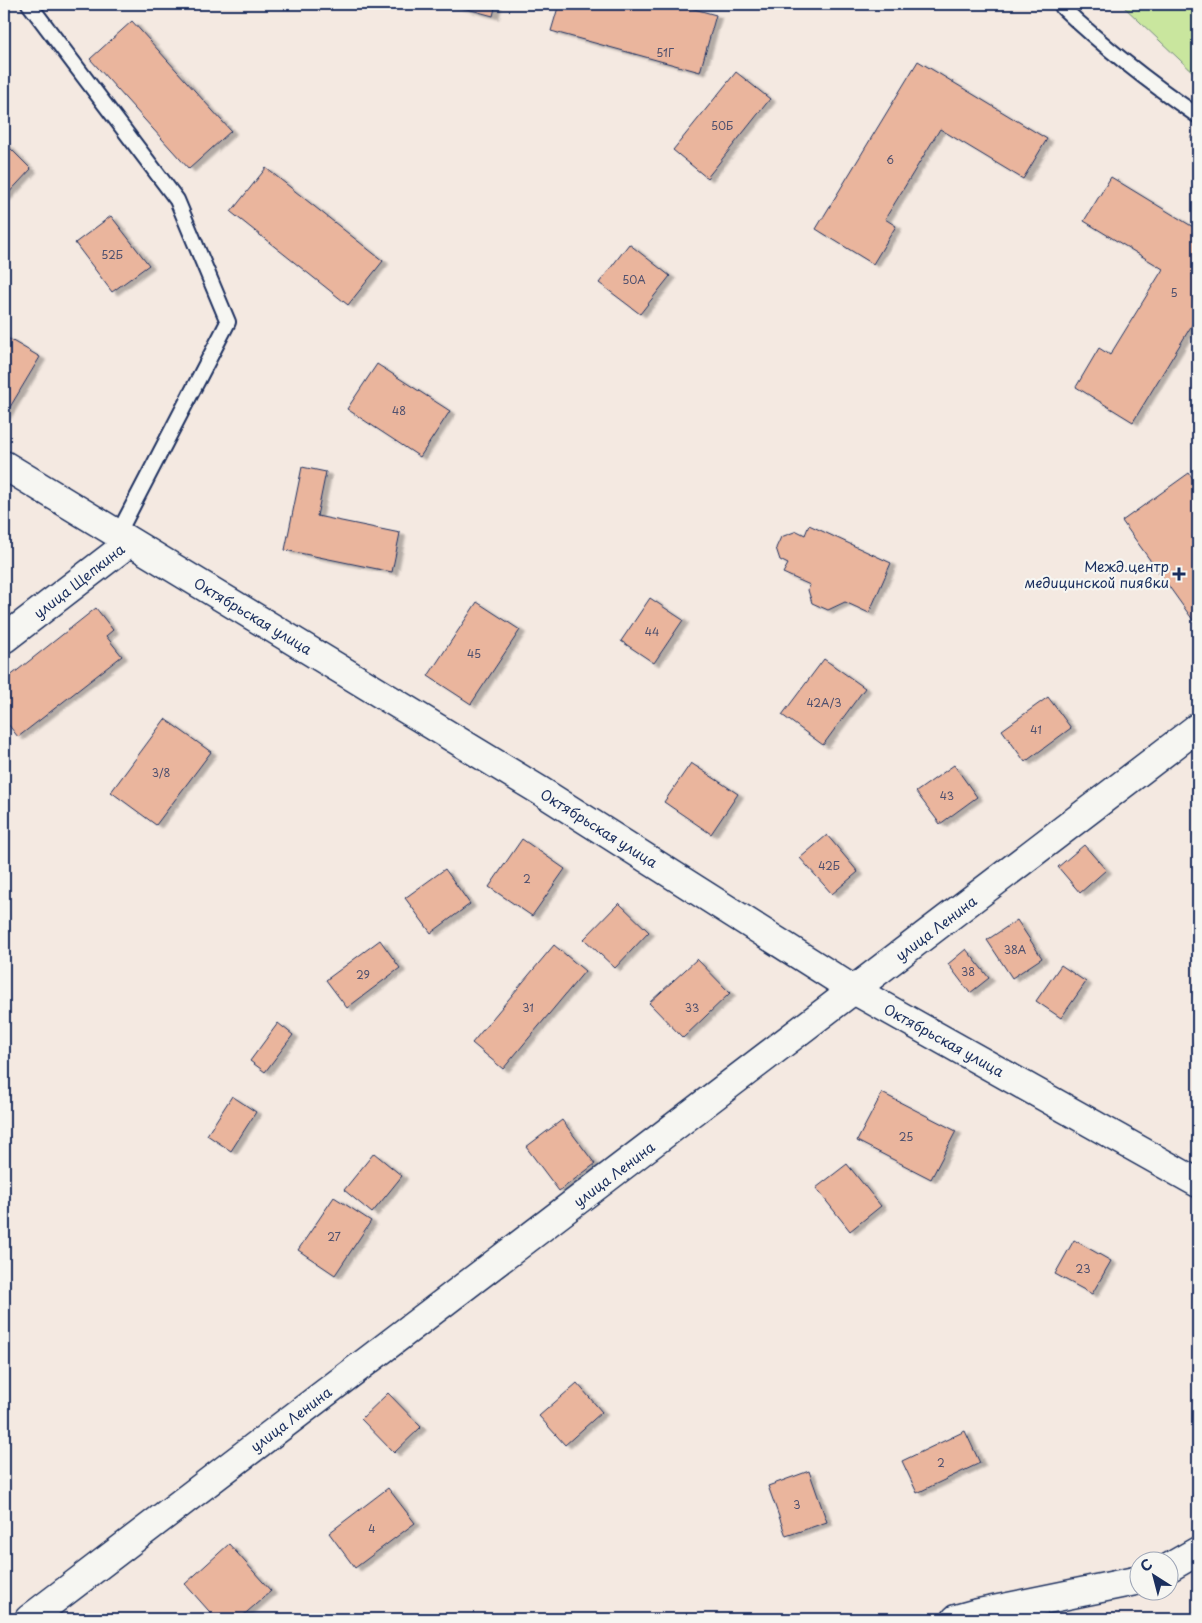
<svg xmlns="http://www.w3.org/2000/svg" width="1202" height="1623" viewBox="0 0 1202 1623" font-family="'Playpen Sans',sans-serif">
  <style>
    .green { fill: #c9e69e; stroke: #728a7e }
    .building { fill: #eab59d; stroke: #1b2f5e; filter: url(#shadow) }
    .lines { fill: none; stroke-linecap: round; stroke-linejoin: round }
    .lane-casing { stroke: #1b2f5e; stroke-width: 18 }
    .street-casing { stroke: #1b2f5e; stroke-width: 31 }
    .secondary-casing { stroke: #1b2f5e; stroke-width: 31 }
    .path { stroke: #1b2f5e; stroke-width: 3; stroke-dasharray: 1 4; stroke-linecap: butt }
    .lane { stroke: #f6f6f2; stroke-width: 14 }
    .street { stroke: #f6f6f2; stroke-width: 28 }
    .secondary { stroke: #f6f6f2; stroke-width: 28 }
    .poi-dot { fill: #1b2f5e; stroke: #f6f6f2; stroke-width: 2 }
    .labels { text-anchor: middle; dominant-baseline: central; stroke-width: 4.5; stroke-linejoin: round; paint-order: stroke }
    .number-label { font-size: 11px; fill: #4f506e }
    .poi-label { font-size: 14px; fill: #1b2f5e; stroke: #f6f6f2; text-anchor: end }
    .street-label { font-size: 14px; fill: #1b2f5e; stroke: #f6f6f2 }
  </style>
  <defs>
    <filter id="shadow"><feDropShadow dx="5.5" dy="3" stdDeviation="1" flood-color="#0004"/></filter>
  </defs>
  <rect width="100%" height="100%" fill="#f4e9e1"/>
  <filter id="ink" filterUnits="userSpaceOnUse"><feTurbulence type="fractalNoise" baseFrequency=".02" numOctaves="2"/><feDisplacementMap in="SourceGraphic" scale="10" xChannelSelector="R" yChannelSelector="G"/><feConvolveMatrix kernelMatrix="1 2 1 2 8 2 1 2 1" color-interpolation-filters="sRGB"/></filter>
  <g filter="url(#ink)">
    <path class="green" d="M1121 4H1198V77Z"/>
    <path class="building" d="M449 4H496L493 16Z
      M559 4H676L716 15 700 72 551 31Z
      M132 21 231 131 189 169 90 59Z
      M918 61 1047 139 1023 179 940 129 885 219 896 226 873 264 816 229Z
      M736 72 770 99 707 178 673 150Z
      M4 142 31 169 4 198Z
      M266 168 383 261 348 305 231 212Z
      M1111 177 1198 230V315L1133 422 1076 387 1099 348 1110 355 1163 269 1084 221Z
      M111 216 149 265 112 292 75 243Z
      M629 244 670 276 640 314 599 283Z
      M4 336 40 357 4 417Z
      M377 364 450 411 420 457 347 409Z
      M302 467 326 472 317 516 400 533 392 572 285 550Z
      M1189 473 1198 486V627L1122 521Z
      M809 525 891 563 869 613 845 602 828 610 812 603 808 590 810 585 783 573 788 564 780 560 776 548 781 537 797 531 805 535Z
      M650 598 683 620 654 663 621 641Z
      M477 602 520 630 471 704 428 676Z
      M96 608 113 630 106 636 122 656 18 737 4 719V681Z
      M824 659 865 688 823 745 782 715Z
      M1048 697 1071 728 1025 762 1002 730Z
      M165 719 211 752 156 825 111 792Z
      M691 763 738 794 711 834 664 802Z
      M954 765 977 797 940 824 916 792Z
      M827 835 858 872 832 894 800 858Z
      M522 839 565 869 532 916 489 887Z
      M1084 845 1106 870 1080 893 1058 867Z
      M445 869 470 904 431 933 405 898Z
      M619 903 649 932 615 968 584 939Z
      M1017 920 1042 958 1012 978 987 940Z
      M380 940 400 968 347 1008 326 980Z
      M554 945 585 971 503 1069 472 1043Z
      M966 949 989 978 970 993 948 964Z
      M697 959 730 993 683 1038 649 1003Z
      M1061 965 1086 982 1061 1018 1036 1001Z
      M278 1023 293 1035 265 1072 250 1061Z
      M882 1093 956 1131 931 1179 857 1141Z
      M232 1096 256 1112 231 1151 207 1135Z
      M562 1120 595 1164 559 1191 526 1147Z
      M374 1153 402 1176 372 1213 344 1190Z
      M847 1164 881 1206 850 1231 816 1188Z
      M334 1197 371 1221 335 1275 298 1250Z
      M1074 1240 1111 1261 1092 1294 1055 1274Z
      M577 1383 602 1412 565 1445 539 1416Z
      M388 1393 421 1427 394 1453 361 1419Z
      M965 1431 980 1463 917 1493 902 1461Z
      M809 1471 827 1522 786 1536 768 1486Z
      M388 1488 415 1523 355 1568 329 1533Z
      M229 1544 271 1591 239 1619H216L185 1584Z"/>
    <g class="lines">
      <g class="lane-casing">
        <path id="lane" d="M29 4 177 200 228 322 118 534
          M1061 4 1063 8C1105 48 1150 83 1198 116"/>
      </g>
      <g class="street-casing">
        <path id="street" d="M4 465 539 790 854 990 1198 1183
          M4 639 130 542
          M1170 1567 1198 1551
          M956 1619 974 1614 1140 1580"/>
      </g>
      <g class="secondary-casing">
        <path id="secondary" d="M29 1619 1198 727"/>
      </g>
      <path class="path" d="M1191 136 1198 142"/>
      <use href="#lane" class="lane"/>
      <use href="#street" class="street"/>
      <use href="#secondary" class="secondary"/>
    </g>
  </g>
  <path class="poi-dot" d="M1176.5 566.5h5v5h5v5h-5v5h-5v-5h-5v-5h5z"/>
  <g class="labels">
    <g class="number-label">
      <text x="665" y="52">51Г</text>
      <text x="722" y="125">50Б</text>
      <text x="890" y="159">6</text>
      <text x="112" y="254">52Б</text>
      <text x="634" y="279">50А</text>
      <text x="1174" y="292">5</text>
      <text x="399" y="410">48</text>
      <text x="652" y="631">44</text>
      <text x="474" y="653">45</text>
      <text x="824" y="702">42А/3</text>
      <text x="1036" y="729">41</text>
      <text x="161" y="772">3/8</text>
      <text x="947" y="795">43</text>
      <text x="829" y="865">42Б</text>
      <text x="527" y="878">2</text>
      <text x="1015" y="949">38А</text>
      <text x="968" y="971">38</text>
      <text x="363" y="974">29</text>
      <text x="528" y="1007">31</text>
      <text x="692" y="1007">33</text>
      <text x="906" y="1136">25</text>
      <text x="334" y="1236">27</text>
      <text x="1083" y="1268">23</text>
      <text x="941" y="1462">2</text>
      <text x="797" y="1504">3</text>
      <text x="372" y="1528">4</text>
    </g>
    <g class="poi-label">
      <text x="1169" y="566">Межд.центр<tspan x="1169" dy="16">медицинской пиявки</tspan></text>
    </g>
    <g class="street-label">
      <text transform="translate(79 581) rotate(-38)">улица Щепкина</text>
      <text transform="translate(253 616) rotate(31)">Октябрьская улица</text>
      <text transform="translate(599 828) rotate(32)">Октябрьская улица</text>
      <text transform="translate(936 928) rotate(-37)">улица Ленина</text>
      <text transform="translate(944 1040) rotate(29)">Октябрьская улица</text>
      <text transform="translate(614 1174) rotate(-37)">улица Ленина</text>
      <text transform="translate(291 1419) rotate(-37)">улица Ленина</text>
    </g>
  </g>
  <rect width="1202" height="1623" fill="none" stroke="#f6f6f2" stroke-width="20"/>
  <rect x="10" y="10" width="1182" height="1603" fill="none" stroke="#1b2f5e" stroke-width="2" filter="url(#ink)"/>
  <g transform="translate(1154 1576) rotate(324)"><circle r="24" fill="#f6f6f2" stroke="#9ea6b7"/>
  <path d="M0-4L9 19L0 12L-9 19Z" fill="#1b2f5e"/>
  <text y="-8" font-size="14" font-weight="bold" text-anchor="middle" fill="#1b2f5e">С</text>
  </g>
</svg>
